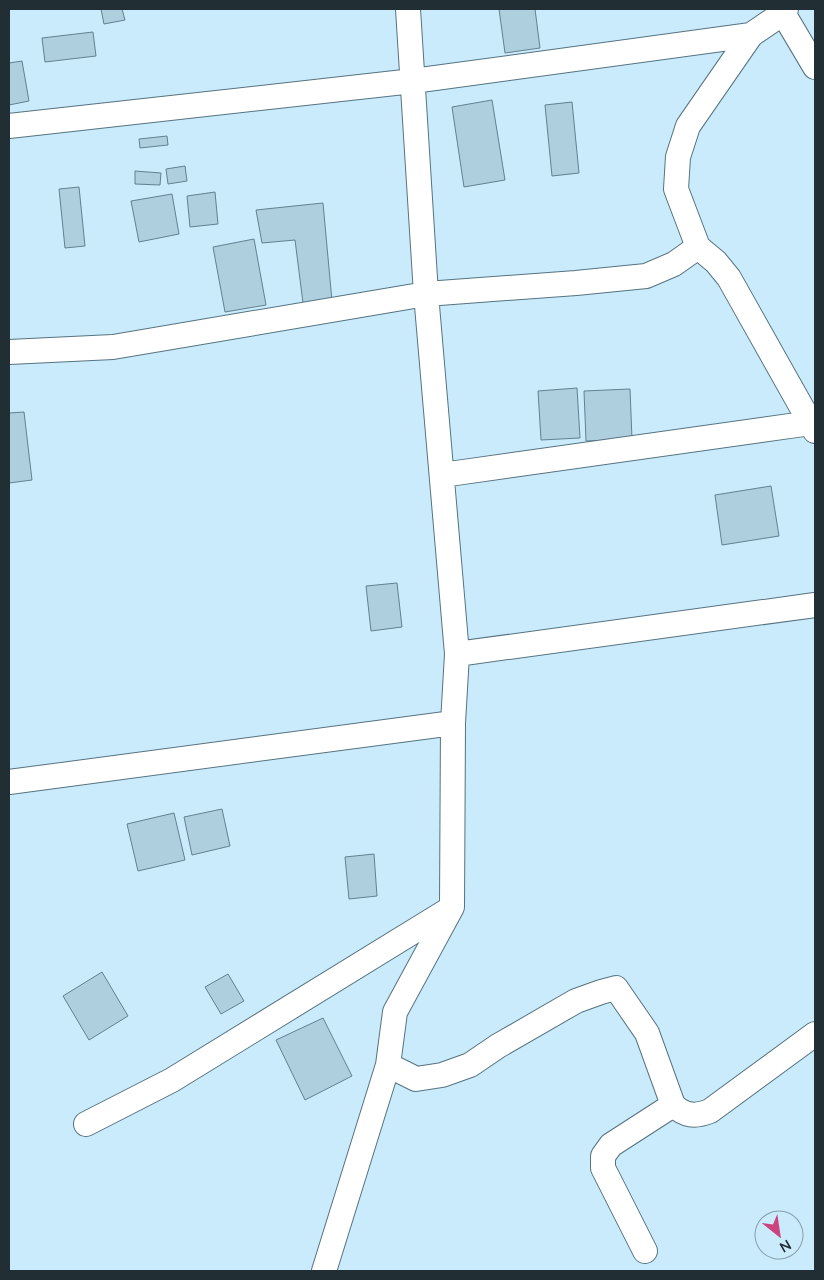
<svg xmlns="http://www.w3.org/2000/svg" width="824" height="1280" viewBox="0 0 824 1280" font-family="'Nunito Sans',sans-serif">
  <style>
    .building { fill: #aecfde; stroke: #63818f }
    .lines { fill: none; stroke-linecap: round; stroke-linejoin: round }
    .minor-casing { stroke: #557380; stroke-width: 26 }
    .minor { stroke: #fff; stroke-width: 24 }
  </style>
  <rect width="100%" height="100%" fill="#caebfb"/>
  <path class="building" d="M101 9H122L125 20 104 24Z
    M499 9H535L540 48 505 53Z
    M93 32 96 56 45 62 42 38Z
    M22 61 29 101 9 105V63Z
    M492 100 505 180 464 187 452 107Z
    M572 102 579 173 552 176 545 105Z
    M167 136 168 145 140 148 139 139Z
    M185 166 187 181 168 184 166 169Z
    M135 171 161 173 160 185 135 184Z
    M79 187 85 246 65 248 59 189Z
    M215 192 218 224 190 227 187 196Z
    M172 194 179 234 139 242 131 201Z
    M323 203 332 301 303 303 295 240 262 243 256 210Z
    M254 239 266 305 225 312 213 247Z
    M577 388 580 438 541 440 538 391Z
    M630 389 632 439 586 441 584 391Z
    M24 412 32 480 9 483V413Z
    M771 486 779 536 722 545 715 495Z
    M397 583 402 627 371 631 366 586Z
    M222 809 230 846 192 855 184 817Z
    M174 813 185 860 138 871 127 824Z
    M374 854 377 896 349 899 345 857Z
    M102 972 128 1016 89 1040 63 996Z
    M228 974 244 1001 221 1014 205 987Z
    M323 1018 352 1076 305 1100 276 1040Z"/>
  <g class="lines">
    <g class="minor-casing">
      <path id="minor" d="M786 9 783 13 751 35 688 126 678 157 676 189 698 247 716 262 729 278 815 431
        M783 13 815 67
        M9 126 413 81 751 35
        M9 352 113 347 426 294 576 283 646 276 674 264 698 247
        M442 475 811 423
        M457 654 815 605
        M9 782 453 723
        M388 1065 416 1079 442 1075 470 1065 498 1046 576 1001 601 992 616 988 647 1033 673 1105C685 1116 695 1117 710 1111L815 1034
        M86 1124 172 1080 450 909
        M645 1251 603 1168V1156L611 1145 673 1105
        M324 1271 388 1065 395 1012 452 907 453 723 457 654 426 294 408 9"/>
    </g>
    <use href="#minor" class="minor"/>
  </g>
  <rect width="824" height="1280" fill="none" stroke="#212e33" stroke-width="20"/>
  <g transform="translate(779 1235) rotate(150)"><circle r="24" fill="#caebfb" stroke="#869fab"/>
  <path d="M0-4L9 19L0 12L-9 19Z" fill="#cc437f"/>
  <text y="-8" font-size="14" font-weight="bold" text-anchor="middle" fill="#212e33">N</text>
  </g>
</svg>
